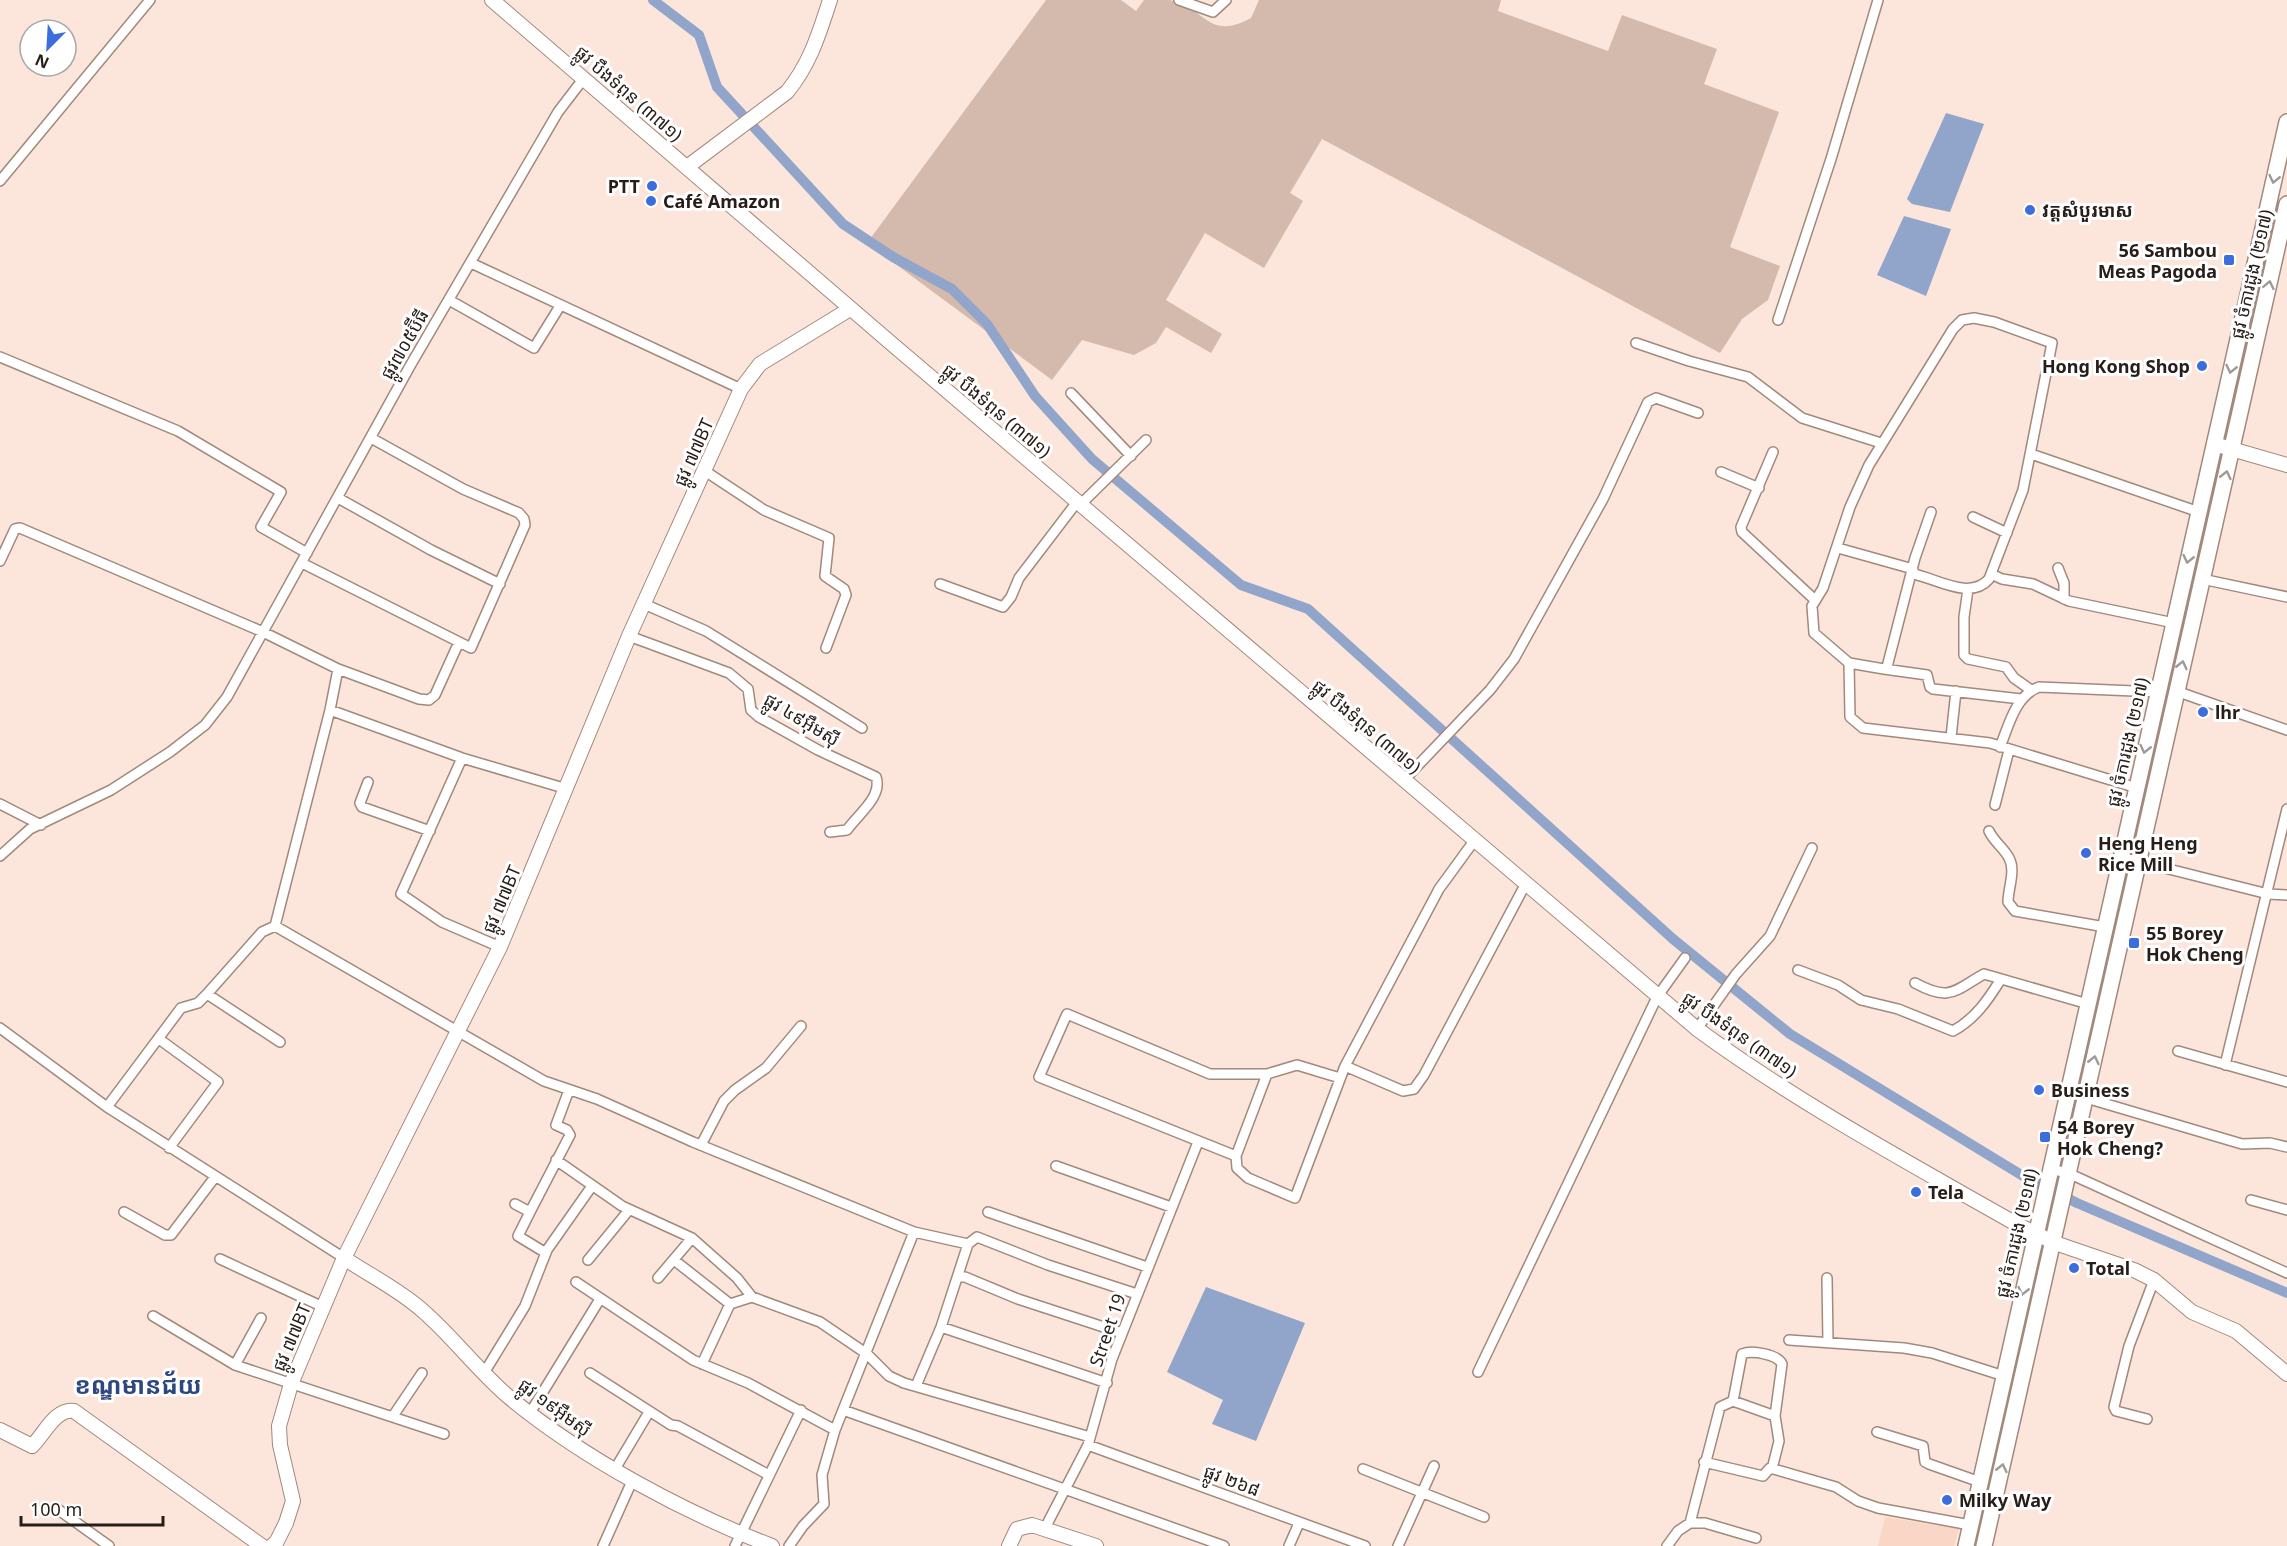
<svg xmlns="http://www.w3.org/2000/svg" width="2287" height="1546" viewBox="0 0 2287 1546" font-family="Georgia,'Noto Sans Khmer',serif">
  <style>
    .built { fill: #f9d6c5 }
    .green { fill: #d4baac }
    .water { fill: #91a4ca }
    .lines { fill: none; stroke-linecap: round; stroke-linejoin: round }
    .canal { stroke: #91a4ca; stroke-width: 10 }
    .street-casing { stroke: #a2897c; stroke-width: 12 }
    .secondary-casing { stroke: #a2897c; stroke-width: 16 }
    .primary-casing { stroke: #a2897c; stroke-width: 18 }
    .street { stroke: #fff; stroke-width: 9 }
    .secondary { stroke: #fff; stroke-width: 14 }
    .primary { stroke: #fff; stroke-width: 15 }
    .oneway { stroke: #9e9a98 }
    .poi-dot { fill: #3b6ddd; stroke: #fff; stroke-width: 2 }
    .labels { text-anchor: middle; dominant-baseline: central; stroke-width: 6; stroke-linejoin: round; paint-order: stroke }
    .street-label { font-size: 18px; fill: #271e19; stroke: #fff }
    .poi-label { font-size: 18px; font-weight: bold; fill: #271e19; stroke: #fff; text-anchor: start }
    .district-label { font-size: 24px; font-weight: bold; fill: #2d477f; stroke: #fff }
  </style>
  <rect width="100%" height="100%" fill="#fce6db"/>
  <path class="built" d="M1885 1517 1959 1529 1954 1546H1878Z"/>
  <path class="green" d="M1046 0H1121L1136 11 1144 0C1152 0 1161 0 1169 0 1205 6 1207 42 1251 18L1259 0H1501L1498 11 1608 51 1622 15 1717 49 1704 84 1779 112 1730 247 1780 266 1768 300 1742 319 1720 353 1322 139 1290 193 1303 201 1264 268 1205 233 1166 300 1222 334 1211 353 1166 327 1156 343 1134 355 1082 340 1052 380 867 243Z"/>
  <path class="water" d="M1946 113 1984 124 1950 212 1912 204 1907 199Z
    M1904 216 1951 229 1926 296 1877 275Z
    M1206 1287 1305 1323 1256 1441 1212 1424 1223 1400 1167 1372Z"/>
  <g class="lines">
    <path class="canal" d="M653 0 699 35 717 87 843 224 893 257 952 289 987 324 1035 396 1092 459 1241 585 1308 609 1673 939 1790 1034 2023 1176 2077 1203 2287 1293"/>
    <g class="street-casing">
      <path id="street" d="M1179 0 1213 12 1226 0
        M0 181 150 0
        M471 263 741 389
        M449 300 534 348 560 306
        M1778 320 1831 159 1878 0
        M1636 343 1689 361 1748 377 1802 418 1881 443
        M0 357 178 431 281 492 261 527 307 553
        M1071 393 1131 456
        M1773 452 1741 527 1742 532 1815 600
        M2031 454 2199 512
        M705 471 764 510 829 538 825 576 844 589 846 595 826 648
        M1721 472 1759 488
        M338 498 431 550 500 584
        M1080 505 1146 440
        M1973 517 2007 533
        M1838 548 1913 569
        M0 561 15 529 20 528 263 632 338 669 330 710 275 926
        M302 563 471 648 525 525 524 519 519 513 463 489 371 438
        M2058 568 2064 583V599
        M1913 574C1936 578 1970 601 1989 579L2023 490 2052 343 1994 322 1974 318 1962 320 1953 329 1869 465 1850 507 1823 588 1812 606 1814 633 1849 663 1850 717 1863 728 1990 743 2137 788
        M1991 574 2002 579 2033 584 2069 601 2174 623
        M2202 579 2287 597
        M940 584 1003 607 1011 597 1019 578 1077 502
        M1968 589 1964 617V655L1968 659 2006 667 2014 678 2031 690
        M644 604 706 631 862 728
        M629 636 729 673 748 689 751 710 759 717 818 750 876 777C883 797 857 815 847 830L830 832
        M1849 663 1884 669 1887 667 1915 558 1931 512
        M338 669 419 699 429 700 435 695 459 642
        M1884 669 1927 675 1930 687 1933 689 2021 699
        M2176 691 2287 730
        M330 710 462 758 567 789
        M1951 737 1956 691
        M2000 747C2009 725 2015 696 2039 687L2158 692
        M462 758 401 894 442 922 500 947
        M1403 781 1490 690 1514 659 1603 499 1648 402 1656 398 1698 413
        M368 782 360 803 362 807 430 831
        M0 804 41 825
        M1995 805 2009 750
        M1989 831C1994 842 2004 848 2009 858 2016 871 2008 888 2008 902L2015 911 2105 927
        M0 856 30 829 111 790 170 752 205 725 227 697 410 366 558 112 584 78
        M2121 857 2268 894 2287 895
        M1798 970 1838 985 1861 1000 1898 1009 1953 1031C1975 1019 1988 1000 2001 979
        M1915 983C1950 1002 1954 991 1984 974L2088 1004
        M207 994 280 1042
        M0 1028 107 1107 344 1258
        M1697 1029 1736 974 1770 936 1812 848
        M159 1039 218 1082 169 1148
        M2178 1051 2287 1082
        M2225 1065 2287 809
        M1345 1066 1403 1091 1414 1089 1424 1075 1525 885
        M1267 1074 1236 1156 1237 1168 1248 1178 1295 1198 1345 1066 1439 889 1474 841
        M2086 1098 2242 1144 2270 1143 2287 1147
        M107 1107 181 1008 198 1003 207 994 262 932 275 926 544 1081 597 1099 693 1142 914 1232 968 1244
        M701 1145 724 1101 735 1090 766 1068 801 1026
        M1236 1156 1039 1077 1067 1014 1210 1074H1267L1297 1065 1340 1078
        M556 1160 622 1206 692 1238 737 1278 752 1297
        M1056 1166 1171 1207
        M2050 1169 2068 1173 2287 1273
        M2251 1200 2287 1210
        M515 1204 530 1212 518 1236 546 1253
        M124 1212 165 1235H171L215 1177
        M530 1212 570 1135 567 1130 556 1125 569 1090
        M988 1212 1147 1267
        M220 1259 323 1307
        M588 1260 629 1210
        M674 1260 730 1304 752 1297 820 1322 867 1354 889 1376 904 1383 1090 1437
        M958 1277H965L1018 1299 1122 1333
        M658 1278 692 1238
        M1827 1278 1828 1342
        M576 1282 693 1360 748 1383 835 1430
        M153 1316 235 1365 444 1434
        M941 1327 1107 1383
        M1789 1340 1904 1348 1932 1353 2004 1376
        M702 1364 730 1304
        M235 1365 261 1318
        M1478 1372 1657 997 1685 958
        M484 1373 525 1306 547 1250 592 1186
        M590 1373 671 1425 678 1426 769 1475
        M916 1386 941 1327 968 1244 977 1237 1048 1265 1137 1294
        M1733 1401 1742 1354C1752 1350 1777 1354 1782 1364L1775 1416
        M843 1410 1224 1546
        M530 1413 600 1299
        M393 1416 422 1373
        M2147 1419 2116 1411 2114 1407 2129 1346 2154 1280
        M1877 1432 1923 1446 1925 1462 1929 1464 1980 1482
        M1088 1445 1365 1546
        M1704 1462 1763 1476 1770 1468 1836 1487 1858 1501 1878 1508 1970 1525
        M615 1469 649 1412
        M1363 1469 1484 1517
        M56 1508 109 1546
        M1690 1523H1705L1756 1538
        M1045 1528 1088 1445 1112 1359 1198 1142
        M603 1546 633 1479
        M735 1546 801 1410
        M789 1546 803 1526 824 1504 822 1475 835 1430 914 1232
        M1289 1546 1299 1523
        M1398 1546 1434 1466
        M1667 1546 1678 1531 1690 1523 1720 1407 1733 1401 1775 1416 1779 1441 1772 1469"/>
    </g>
    <g class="secondary-casing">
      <path id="secondary" d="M492 0 892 344 1697 1029C1798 1103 1909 1163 2018 1225L2055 1243 2134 1270 2154 1280 2192 1312 2236 1331 2287 1374
        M687 167 787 92C810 64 819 34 830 0
        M2214 444 2287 465
        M344 1258C369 1275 400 1290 423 1311 454 1338 479 1372 510 1398 583 1458 683 1512 772 1546
        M0 1430 32 1446C44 1435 55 1408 74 1411L262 1546
        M272 1546 277 1541 286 1523 293 1501 280 1445 279 1426 291 1384 344 1258 500 947 629 636 741 389 760 364 850 309
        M1009 1546 1017 1529 1032 1525 1096 1546"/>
    </g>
    <g class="primary-casing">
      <path id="primary" d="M1966 1546 2287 122
        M1984 1546 2287 204"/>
    </g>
    <use href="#street" class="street"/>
    <use href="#secondary" class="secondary"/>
    <use href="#primary" class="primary"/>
  </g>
  <defs><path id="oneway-chevron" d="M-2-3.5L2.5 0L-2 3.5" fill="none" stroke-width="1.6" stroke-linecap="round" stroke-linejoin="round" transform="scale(1.5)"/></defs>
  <g class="oneway">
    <use href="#oneway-chevron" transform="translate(2274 179) rotate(103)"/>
    <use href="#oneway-chevron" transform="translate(2269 285) rotate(-78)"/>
    <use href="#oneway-chevron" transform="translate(2231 369) rotate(103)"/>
    <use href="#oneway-chevron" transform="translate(2226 475) rotate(-77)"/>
    <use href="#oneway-chevron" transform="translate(2188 559) rotate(103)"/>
    <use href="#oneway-chevron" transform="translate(2182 665) rotate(-77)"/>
    <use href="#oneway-chevron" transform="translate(2145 749) rotate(103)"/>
    <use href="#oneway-chevron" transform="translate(2094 1060) rotate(-77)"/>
    <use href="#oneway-chevron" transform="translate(2023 1291) rotate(103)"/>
    <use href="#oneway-chevron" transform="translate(2002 1468) rotate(-77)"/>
  </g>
  <g class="poi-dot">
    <circle cx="652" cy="186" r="6"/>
    <circle cx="651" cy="201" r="6"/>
    <circle cx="2030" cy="210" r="6"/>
    <rect x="2223" y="254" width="12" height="12" rx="3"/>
    <circle cx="2202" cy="366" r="6"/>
    <circle cx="2203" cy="712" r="6"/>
    <circle cx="2086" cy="853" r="6"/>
    <rect x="2128" y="937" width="12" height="12" rx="3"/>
    <circle cx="2039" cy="1090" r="6"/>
    <rect x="2039" y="1131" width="12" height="12" rx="3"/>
    <circle cx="1916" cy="1192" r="6"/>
    <circle cx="2074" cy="1268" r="6"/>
    <circle cx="1947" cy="1500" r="6"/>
  </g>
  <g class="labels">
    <g class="street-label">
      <text transform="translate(629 93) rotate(41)">ផ្លូវ បឹងទំពុន (៣៧១)</text>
      <text transform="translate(2251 274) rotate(-77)">ផ្លូវ ចំការដូង (២១៧)</text>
      <text transform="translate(404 344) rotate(-60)">ផ្លូវ៧០៥ប៊ីធី</text>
      <text transform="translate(997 410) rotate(40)">ផ្លូវ បឹងទំពុន (៣៧១)</text>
      <text transform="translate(693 452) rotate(-66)">ផ្លូវ ៧៧BT</text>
      <text transform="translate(802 719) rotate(31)">ផ្លូវ ៤៩អ៊ឹមស៊ី</text>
      <text transform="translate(1367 726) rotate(40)">ផ្លូវ បឹងទំពុន (៣៧១)</text>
      <text transform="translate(2127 742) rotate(-77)">ផ្លូវ ចំការដូង (២១៧)</text>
      <text transform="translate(501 899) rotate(-67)">ផ្លូវ ៧៧BT</text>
      <text transform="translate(1740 1034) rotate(35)">ផ្លូវ បឹងទំពុន (៣៧១)</text>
      <text transform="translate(2016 1233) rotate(-77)">ផ្លូវ ចំការដូង (២១៧)</text>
      <text transform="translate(1107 1330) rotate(-71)">Street 19</text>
      <text transform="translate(291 1337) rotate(-67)">ផ្លូវ ៧៧BT</text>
      <text transform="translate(555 1407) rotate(36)">ផ្លូវ ១៩អ៊ឹមស៊ី</text>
      <text transform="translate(1232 1480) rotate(20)">ផ្លូវ ២៦៨</text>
    </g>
    <g class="poi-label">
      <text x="640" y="186" text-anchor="end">PTT</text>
      <text x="663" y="201">Café Amazon</text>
      <text x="2042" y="210">វត្តសំបួរមាស</text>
      <text x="2217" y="250" text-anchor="end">56 Sambou<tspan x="2217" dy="21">Meas Pagoda</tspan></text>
      <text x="2190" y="366" text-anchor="end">Hong Kong Shop</text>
      <text x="2215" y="712">lhr</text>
      <text x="2098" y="843">Heng Heng<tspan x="2098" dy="21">Rice Mill</tspan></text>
      <text x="2146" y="933">55 Borey<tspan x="2146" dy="21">Hok Cheng</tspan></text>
      <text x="2051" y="1090">Business</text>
      <text x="2057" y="1127">54 Borey<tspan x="2057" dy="21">Hok Cheng?</tspan></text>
      <text x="1928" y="1192">Tela</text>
      <text x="2086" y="1268">Total</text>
      <text x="1959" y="1500">Milky Way</text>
    </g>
    <g class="district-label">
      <text x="138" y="1384">ខណ្ឌមានជ័យ</text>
    </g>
  </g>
  <g transform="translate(48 48) rotate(204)"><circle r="28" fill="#ffffff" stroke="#a9a5a3" stroke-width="1.5"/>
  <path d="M0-4.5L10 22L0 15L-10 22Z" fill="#3b6ddd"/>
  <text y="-9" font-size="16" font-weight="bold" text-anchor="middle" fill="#271e19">N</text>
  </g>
  <path d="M21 1516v9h142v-9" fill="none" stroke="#271e19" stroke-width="3"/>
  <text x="30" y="1516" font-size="18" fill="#271e19" stroke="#ffffff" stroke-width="4.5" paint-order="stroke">100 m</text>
</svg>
